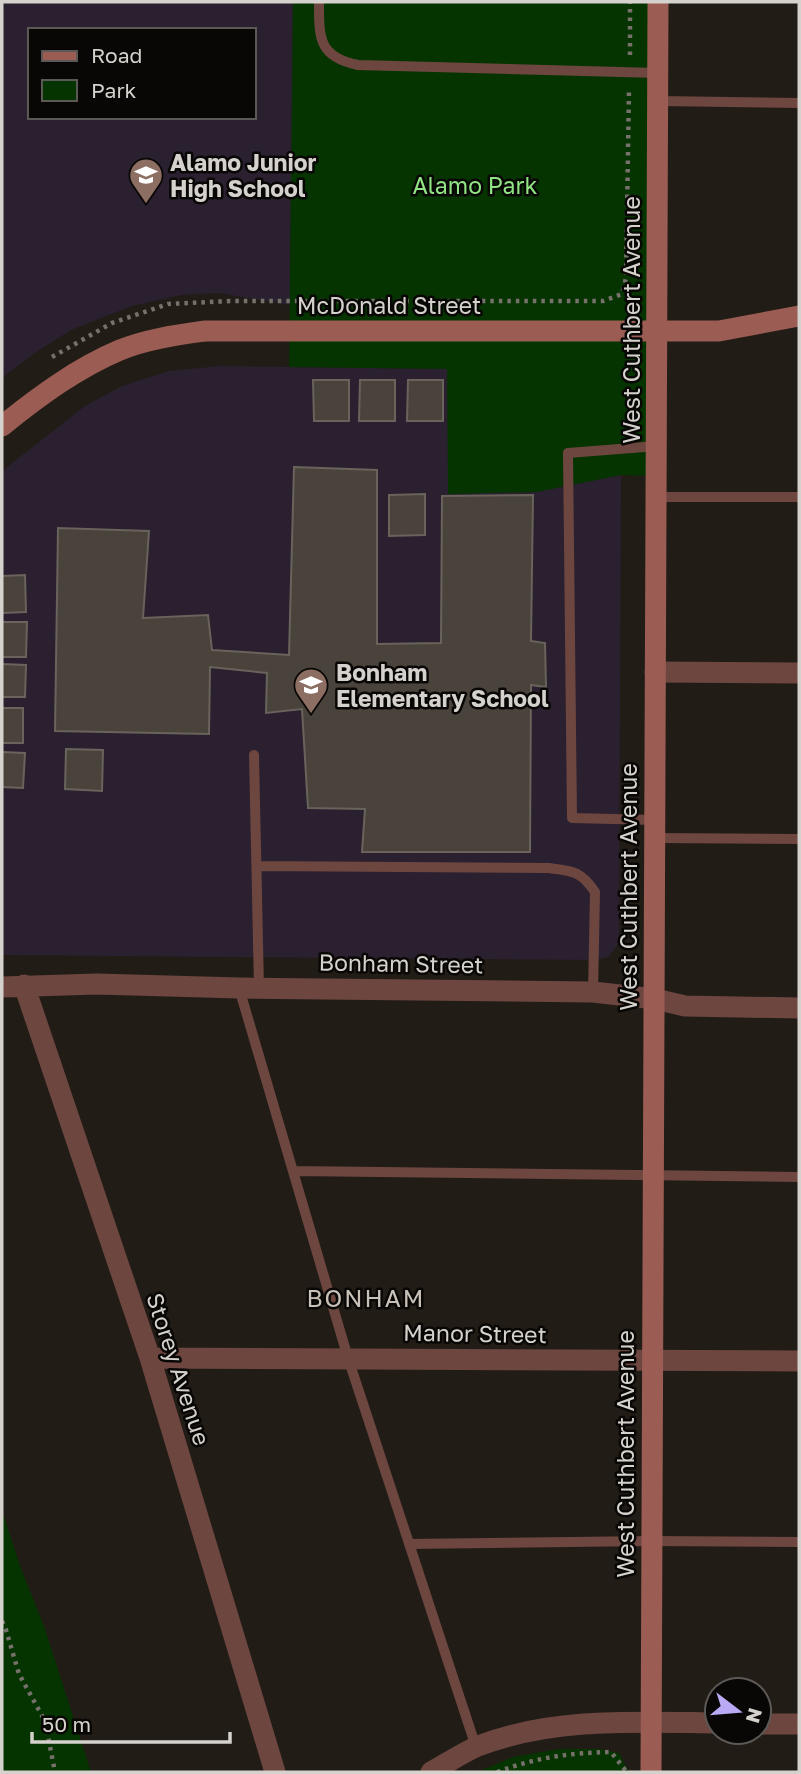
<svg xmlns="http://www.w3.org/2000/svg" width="801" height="1774" viewBox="0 0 801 1774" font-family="'Golos Text',sans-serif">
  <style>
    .education { fill: #2a202f; fill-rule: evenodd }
    .green { fill: #053400 }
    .building { fill: #49433c; stroke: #69635b; stroke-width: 2 }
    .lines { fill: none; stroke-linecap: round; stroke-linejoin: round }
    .path { stroke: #76716b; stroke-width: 4.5; stroke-dasharray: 3.5 5; stroke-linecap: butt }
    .lane { stroke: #6d4640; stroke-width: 10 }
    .street { stroke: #6d4640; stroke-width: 21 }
    .secondary { stroke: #9a5c53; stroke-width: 21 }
    .labels { text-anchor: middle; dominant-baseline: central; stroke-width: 5; stroke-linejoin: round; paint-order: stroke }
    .poi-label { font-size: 23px; font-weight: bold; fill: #d5d1cc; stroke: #090705; text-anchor: start }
    .park-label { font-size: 23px; fill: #90e483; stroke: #090705 }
    .street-label { font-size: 23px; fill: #d5d1cc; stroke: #090705 }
    .neighbourhood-label { font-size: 24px; letter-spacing: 2px; fill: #c9c1b8; stroke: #090705 }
  </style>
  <rect width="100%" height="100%" fill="#221c16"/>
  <path class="education" d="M2 2H293L290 305 219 293 181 295 132 306 71 330 35 353 2 378ZM30 30H254V117H30Z
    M220 366 447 369 536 492 621 475 619 936 617 946 608 957 594 960 2 955V471L85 406 122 386 169 371Z"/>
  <path class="green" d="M293 2H659L656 476 621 475 536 492 448 494 447 369 289 367Z
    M2 1510 20 1566 44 1626 91 1772H2Z
    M559 1749H599L619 1753 629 1772H478L513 1757Z"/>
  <path class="building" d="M313 380H349V421H314Z
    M360 380H395V421H359Z
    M408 380H443V421H407Z
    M294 467 377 470V644L441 643 442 496 533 495 531 641 545 643 546 687 531 685 530 852H362L365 809 308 808 302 709 266 713 267 673 210 667 209 734 55 731 58 528 149 531 143 618 208 615 212 650 289 655Z
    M425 494V535L389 536V495Z
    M25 575 26 612 2 613V576Z
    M2 622H27L26 657H2Z
    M2 664 26 665 25 697H2Z
    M2 708H23V743H2Z
    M66 749 103 750 102 791 65 789Z
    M2 752 25 753 23 788 2 787Z"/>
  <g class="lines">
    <path class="path" d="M630 55V2
      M52 357 112 323 168 304 230 301H603L622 294 626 278 629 89
      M2 1621 6 1630 19 1674 45 1721 55 1772
      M497 1772C538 1757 569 1753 611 1752L626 1771"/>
    <path class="lane" d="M319 2C319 37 318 57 358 65L658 73
      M658 101 799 103
      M656 497H799
      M254 755 259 988
      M655 820 572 818 568 453 657 446
      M655 838 799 839
      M257 866 549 868C573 871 581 871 595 892L593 992
      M239 988 348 1358 476 1747
      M293 1171 799 1177
      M409 1544 652 1541 799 1542"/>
    <path class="street" d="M655 672 799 673
      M24 985 150 1358 275 1772
      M2 987 97 984 239 988 593 992 655 999 685 1006 799 1008
      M150 1358 799 1361
      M759 1724H799
      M431 1772C446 1764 462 1753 478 1746 553 1717 638 1722 717 1723"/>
    <path class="secondary" d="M2 426C38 397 77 368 120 350 147 339 177 335 205 331H719L799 316
      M651 1772 658 2"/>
  </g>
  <defs>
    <g id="school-pin" transform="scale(1.75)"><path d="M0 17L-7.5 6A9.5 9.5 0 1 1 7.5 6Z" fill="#8d6e63" stroke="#090705"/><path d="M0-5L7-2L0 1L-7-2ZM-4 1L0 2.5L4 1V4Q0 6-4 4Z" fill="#fff"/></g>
  </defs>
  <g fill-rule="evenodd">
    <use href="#school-pin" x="146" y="175"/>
    <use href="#school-pin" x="311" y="685"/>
  </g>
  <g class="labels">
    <g class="poi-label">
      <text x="170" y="162">Alamo Junior<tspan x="170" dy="26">High School</tspan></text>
      <text x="336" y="672">Bonham<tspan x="336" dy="26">Elementary School</tspan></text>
    </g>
    <g class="park-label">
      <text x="475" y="185">Alamo Park</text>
    </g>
    <g class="street-label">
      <text x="389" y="305">McDonald Street</text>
      <text transform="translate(631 320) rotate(-90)">West Cuthbert Avenue</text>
      <text transform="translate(628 887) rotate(-90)">West Cuthbert Avenue</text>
      <text transform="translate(401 963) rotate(1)">Bonham Street</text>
      <text transform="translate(475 1333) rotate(1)">Manor Street</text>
      <text transform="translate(179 1369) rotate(72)">Storey Avenue</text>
      <text transform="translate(625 1454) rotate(-90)">West Cuthbert Avenue</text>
    </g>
    <g class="neighbourhood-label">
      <text x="366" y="1297">BONHAM</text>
    </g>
  </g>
  <rect width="801" height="1774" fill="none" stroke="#d5d1cc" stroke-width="7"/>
  <rect x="28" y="28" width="228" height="91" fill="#090705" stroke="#5b5855" stroke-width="2"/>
  <rect x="42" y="51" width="35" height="10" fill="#9a5c53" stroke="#5b5855" stroke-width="2"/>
  <text x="91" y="63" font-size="21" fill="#d5d1cc">Road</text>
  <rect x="42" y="80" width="35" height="21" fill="#053400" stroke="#5b5855" stroke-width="2"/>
  <text x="91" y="98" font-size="21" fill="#d5d1cc">Park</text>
  <g transform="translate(738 1711) rotate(106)"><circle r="33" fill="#090705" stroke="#5b5855" stroke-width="2"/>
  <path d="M0-5L12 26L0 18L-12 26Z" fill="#baaaf6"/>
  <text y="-10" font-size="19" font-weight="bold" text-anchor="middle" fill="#d5d1cc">N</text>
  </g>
  <path d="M32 1732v10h198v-10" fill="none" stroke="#d5d1cc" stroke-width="3.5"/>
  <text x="42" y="1732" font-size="21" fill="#d5d1cc" stroke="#090705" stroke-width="5" paint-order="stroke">50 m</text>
</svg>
